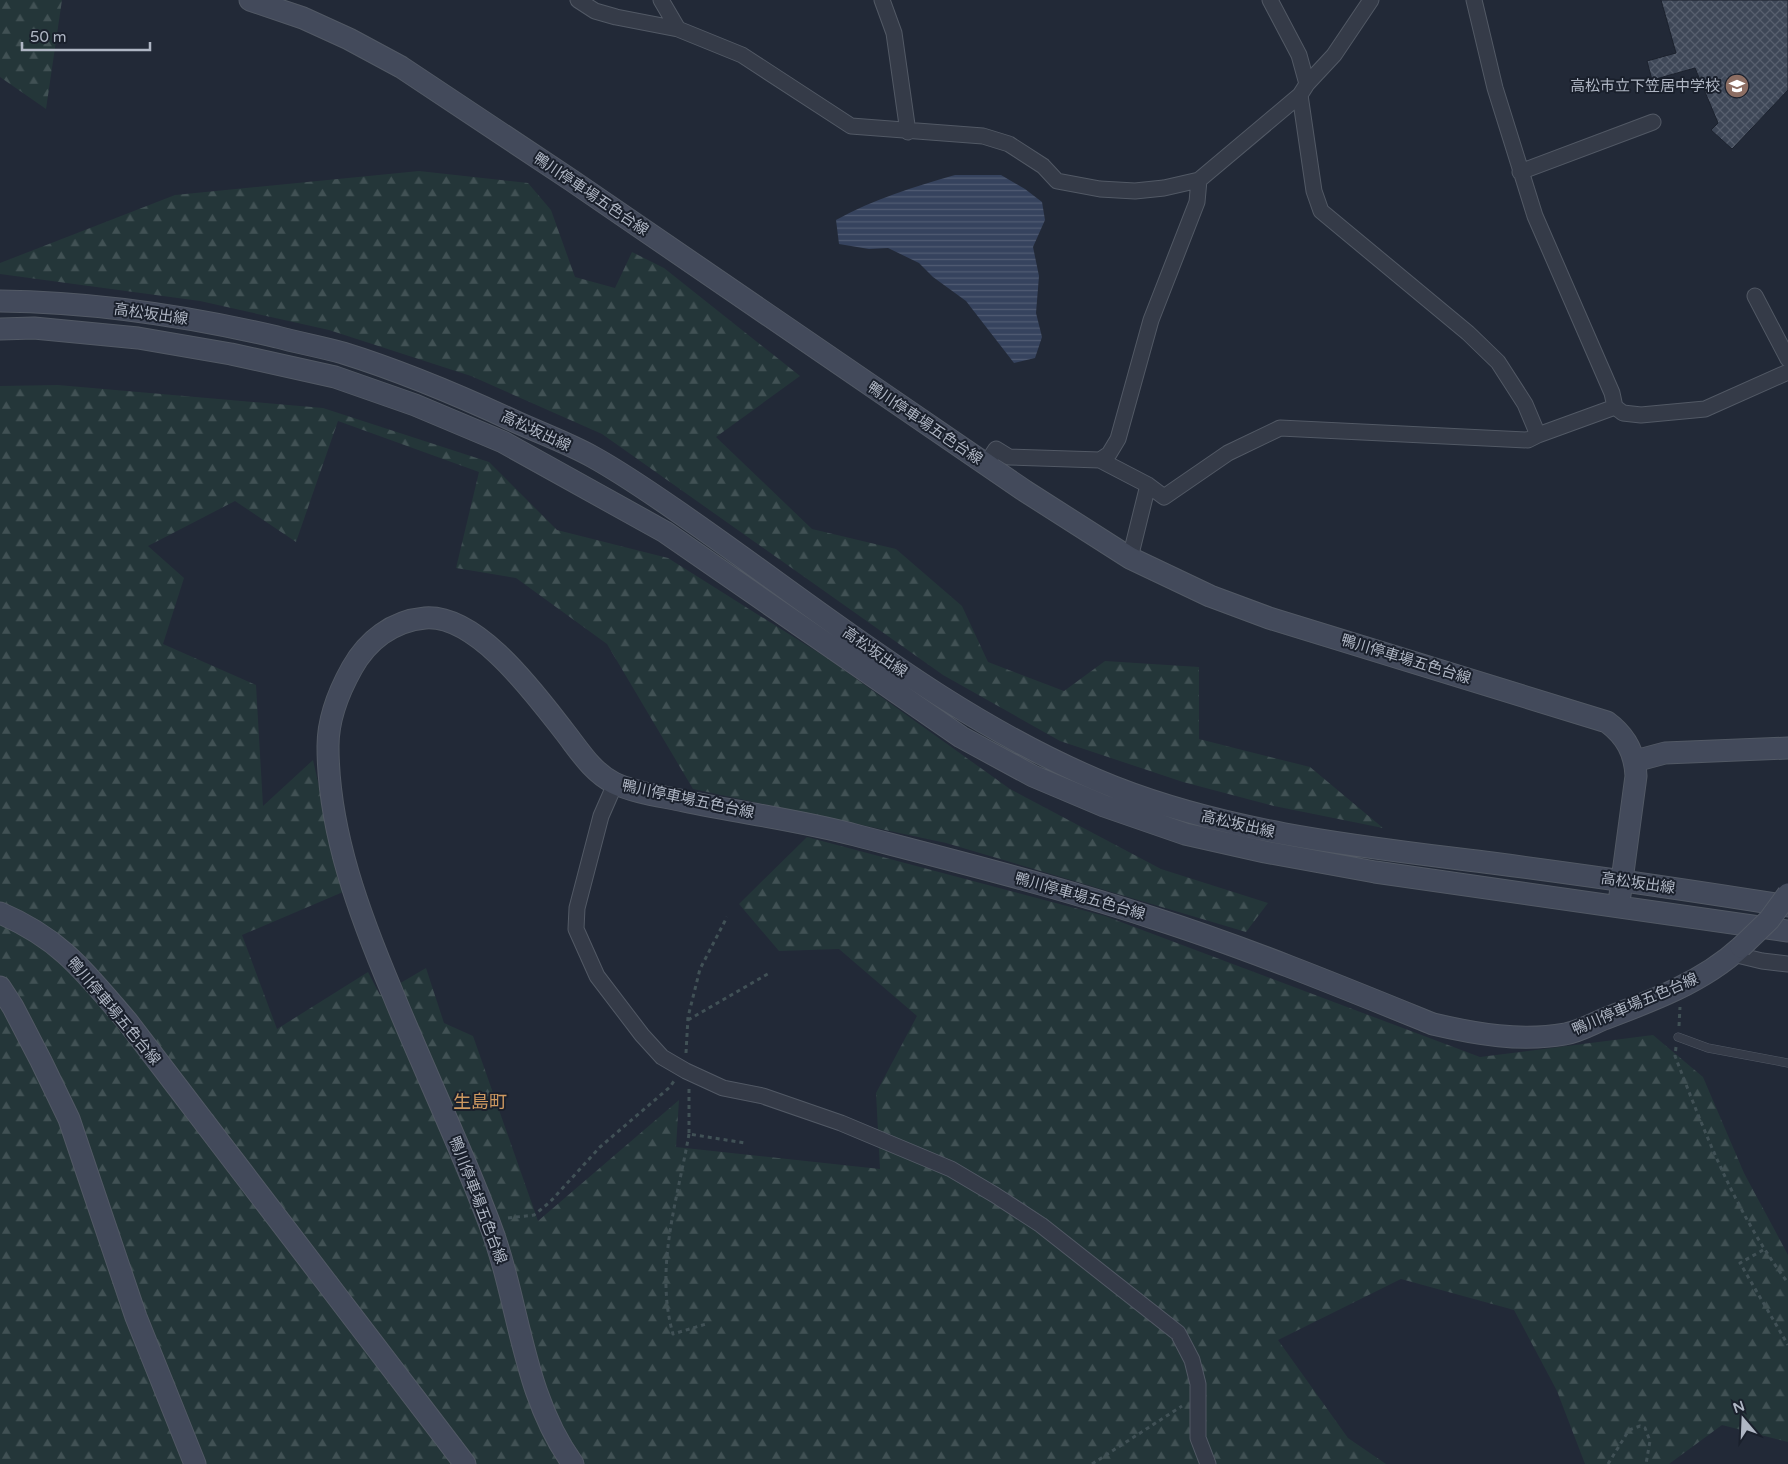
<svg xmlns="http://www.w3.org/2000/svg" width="1788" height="1464" viewBox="0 0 1788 1464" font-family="'Varela Round','Noto Sans JP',sans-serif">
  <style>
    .forest { fill: url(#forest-firs) }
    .water { fill: url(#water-rules) }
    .building { fill: url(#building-cross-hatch); stroke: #1c222e }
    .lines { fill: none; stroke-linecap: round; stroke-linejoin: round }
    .service-casing { stroke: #525965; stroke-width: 9 }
    .minor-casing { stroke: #525965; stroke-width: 17 }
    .secondary-casing { stroke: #525965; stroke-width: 23 }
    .path { stroke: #415156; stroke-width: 3; stroke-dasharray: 4 4; stroke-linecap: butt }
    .service { stroke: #353b48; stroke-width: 8 }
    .minor { stroke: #353b48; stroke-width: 15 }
    .secondary { stroke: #434a5b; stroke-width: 21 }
    .secondary-bridge-casing { stroke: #525965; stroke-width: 23; stroke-linecap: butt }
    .secondary-bridge { stroke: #434a5b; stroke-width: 21 }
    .labels { text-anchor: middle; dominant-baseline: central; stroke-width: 4; stroke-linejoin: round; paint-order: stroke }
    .poi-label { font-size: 15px; fill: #afb6c4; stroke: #1a202c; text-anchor: end }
    .street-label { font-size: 15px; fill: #afb6c4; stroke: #1a202c }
    .quarter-label { font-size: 18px; fill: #ce9960; stroke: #1a202c }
  </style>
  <defs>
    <pattern id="forest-firs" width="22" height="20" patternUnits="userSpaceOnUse" patternTransform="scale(1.25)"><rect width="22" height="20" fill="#243639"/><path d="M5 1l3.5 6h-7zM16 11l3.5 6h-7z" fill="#415154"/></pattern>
    <pattern id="water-rules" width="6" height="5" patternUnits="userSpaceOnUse" patternTransform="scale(1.25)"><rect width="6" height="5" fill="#36435e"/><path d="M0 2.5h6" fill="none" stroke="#515c73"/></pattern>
    <pattern id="building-cross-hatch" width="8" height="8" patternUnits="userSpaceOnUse" patternTransform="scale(1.25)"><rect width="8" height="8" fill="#3e4757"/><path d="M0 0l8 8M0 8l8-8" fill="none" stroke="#575f6e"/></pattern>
  </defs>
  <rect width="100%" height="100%" fill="#222937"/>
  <path class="forest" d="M0 0H62L46 109 0 77Z
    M419 171 528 183 551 210 575 277 615 288 632 252 664 268 800 376 716 437 812 529 896 549 962 606 988 662 1064 691 1105 661 1199 667V739L1310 767 1383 828 1274 806 1183 782 1060 741 943 675 602 434 471 376 329 330 200 301 0 274V263L175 195Z
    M58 385 323 408 489 462 557 530 668 558 827 658 1010 789 1161 869 1268 903 1246 932 946 843 693 789 607 644 516 578 456 568 479 472 338 421 296 542 235 501 148 546 184 578 163 644 256 685 263 806 313 760 343 892 242 935 277 1029 368 972 380 995 426 968 444 1023 473 1036 538 1221 679 1100 676 1147 880 1169 876 1093 917 1016 839 949 779 951 739 904 807 837 1105 916 1480 1057 1653 1035 1703 1077 1744 1173 1788 1255V1442L1722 1425 1669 1464H1585L1557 1391 1514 1310 1401 1279 1278 1340 1348 1438 1386 1464H0V386Z"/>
  <path class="water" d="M955 175H1001L1025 189 1042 202 1045 220 1033 247 1039 276 1036 313 1042 337 1035 358 1014 363 966 301 933 277 919 263 888 248 869 249 839 244 836 220C874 199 913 187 955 175Z"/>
  <path class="building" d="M1661 0H1788V90L1732 149 1711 130 1718 123 1695 68 1652 80 1647 61 1676 53Z"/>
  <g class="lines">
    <g class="service-casing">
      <path id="service" d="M1678 1037 1708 1048 1788 1063"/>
    </g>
    <g class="minor-casing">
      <path id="minor" d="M578 0 595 11 616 17 678 29 742 55 851 126 983 136 1009 144 1043 166 1057 181 1100 189 1135 191 1164 188 1199 180 1197 202 1151 320 1118 439 1109 454 1100 460 1009 457 996 449 986 464
        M661 0 678 29
        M882 0 894 33 908 132
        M1474 0 1495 88 1535 216 1612 393 1615 407
        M1307 84 1334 55 1371 0
        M1300 95 1314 191 1321 211 1468 333 1498 362 1525 404 1538 435 1615 407 1623 413 1641 415 1705 409 1788 372
        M1520 172 1653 122
        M1199 180 1300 95 1307 84 1299 55 1270 0
        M1755 296 1788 359
        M1100 460 1148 485 1164 497 1228 453 1280 428 1528 440 1538 435
        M1130 558 1148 485
        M615 784 601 816 577 908 576 929 597 976 642 1035 662 1057 686 1071 723 1088 763 1096 841 1123 951 1169 995 1195 1041 1225 1178 1333 1192 1360 1198 1384V1438L1208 1464
        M1733 954 1762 961 1788 964"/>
    </g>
    <g class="secondary-casing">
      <path id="secondary" d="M250 0 303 18 349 39 401 67 571 180 1025 491 1130 558 1210 596 1269 618 1607 722C1626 736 1635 753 1636 776L1620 895
        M0 301C93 302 187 316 277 337 299 343 322 347 343 353 401 371 458 395 514 421 540 433 568 443 593 457 620 472 648 491 674 509 817 607 951 722 1114 787 1234 834 1364 847 1492 863 1591 876 1689 890 1788 906
        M0 329 34 328 138 338 231 354 335 377 415 405 503 442 665 532 961 737 1033 776 1104 806 1185 834 1265 852 1375 872 1788 931
        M1635 761 1665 753 1788 748
        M0 913C61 939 85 972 127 1021L465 1464
        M0 987 13 1007 41 1061 69 1119 136 1317 195 1464
        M573 1464C521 1392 520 1302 489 1222 460 1145 424 1070 393 994 360 916 328 832 328 746 328 718 338 693 352 668 367 641 392 621 425 618 477 614 535 694 564 731 579 750 592 772 614 783 635 793 661 796 684 801 741 813 799 820 855 835 955 861 1055 886 1153 918 1247 948 1342 987 1433 1024 1476 1034 1521 1042 1565 1034 1578 1032 1592 1024 1604 1019 1652 1001 1703 982 1741 947"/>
    </g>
    <path class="path" d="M688 1020 771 972
      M1679 1026 1680 1007
      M1676 1047 1675 1056C1706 1136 1736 1214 1788 1283
      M686 1053 688 1017 700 969 727 917
      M689 1089V1134L745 1143
      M689 1134C678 1198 654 1268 673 1334L706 1324
      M508 1218 534 1215 550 1202 600 1147 670 1087 674 1081
      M1763 1250 1740 1263 1788 1345
      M1092 1464 1182 1406
      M1608 1464 1629 1430 1640 1426 1645 1428 1650 1441 1646 1464"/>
    <use href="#service" class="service"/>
    <use href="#minor" class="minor"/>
    <use href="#secondary" class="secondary"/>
    <g class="secondary-bridge-casing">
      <path id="secondary-bridge" d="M1741 947 1769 920 1788 894"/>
    </g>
    <use href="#secondary-bridge" class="secondary-bridge"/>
  </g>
  <defs>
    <g id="school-disc" transform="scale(1.25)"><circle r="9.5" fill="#8d6e63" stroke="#1a202c"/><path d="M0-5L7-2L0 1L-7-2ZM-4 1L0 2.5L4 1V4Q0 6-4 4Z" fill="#fff"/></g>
  </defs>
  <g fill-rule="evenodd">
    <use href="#school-disc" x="1737" y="86"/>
  </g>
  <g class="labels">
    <g class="poi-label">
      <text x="1720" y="86">高松市立下笠居中学校</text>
    </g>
    <g class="street-label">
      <text transform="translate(591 194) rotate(34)">鴨川停車場五色台線</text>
      <text transform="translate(151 314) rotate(8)">高松坂出線</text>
      <text transform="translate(925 423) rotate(34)">鴨川停車場五色台線</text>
      <text transform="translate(536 431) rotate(25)">高松坂出線</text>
      <text transform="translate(875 652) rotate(35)">高松坂出線</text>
      <text transform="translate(1406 659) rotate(17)">鴨川停車場五色台線</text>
      <text transform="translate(688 799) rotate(12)">鴨川停車場五色台線</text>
      <text transform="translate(1238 824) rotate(13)">高松坂出線</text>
      <text transform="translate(1638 883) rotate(8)">高松坂出線</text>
      <text transform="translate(1080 896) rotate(16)">鴨川停車場五色台線</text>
      <text transform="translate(1635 1004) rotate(-23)">鴨川停車場五色台線</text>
      <text transform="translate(114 1011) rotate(50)">鴨川停車場五色台線</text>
      <text transform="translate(478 1200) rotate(69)">鴨川停車場五色台線</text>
    </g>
    <g class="quarter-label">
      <text x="480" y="1102">生島町</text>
    </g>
  </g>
  <g transform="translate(1743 1419) rotate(341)" stroke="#1a202c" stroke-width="4" paint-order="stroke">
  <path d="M0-4L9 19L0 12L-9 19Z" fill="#afb6c4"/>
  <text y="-8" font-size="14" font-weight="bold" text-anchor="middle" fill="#afb6c4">N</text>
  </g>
  <path d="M22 42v8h128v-8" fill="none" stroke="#afb6c4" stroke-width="2.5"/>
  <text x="30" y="42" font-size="15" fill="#afb6c4" stroke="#1a202c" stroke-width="4" paint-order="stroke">50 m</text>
</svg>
